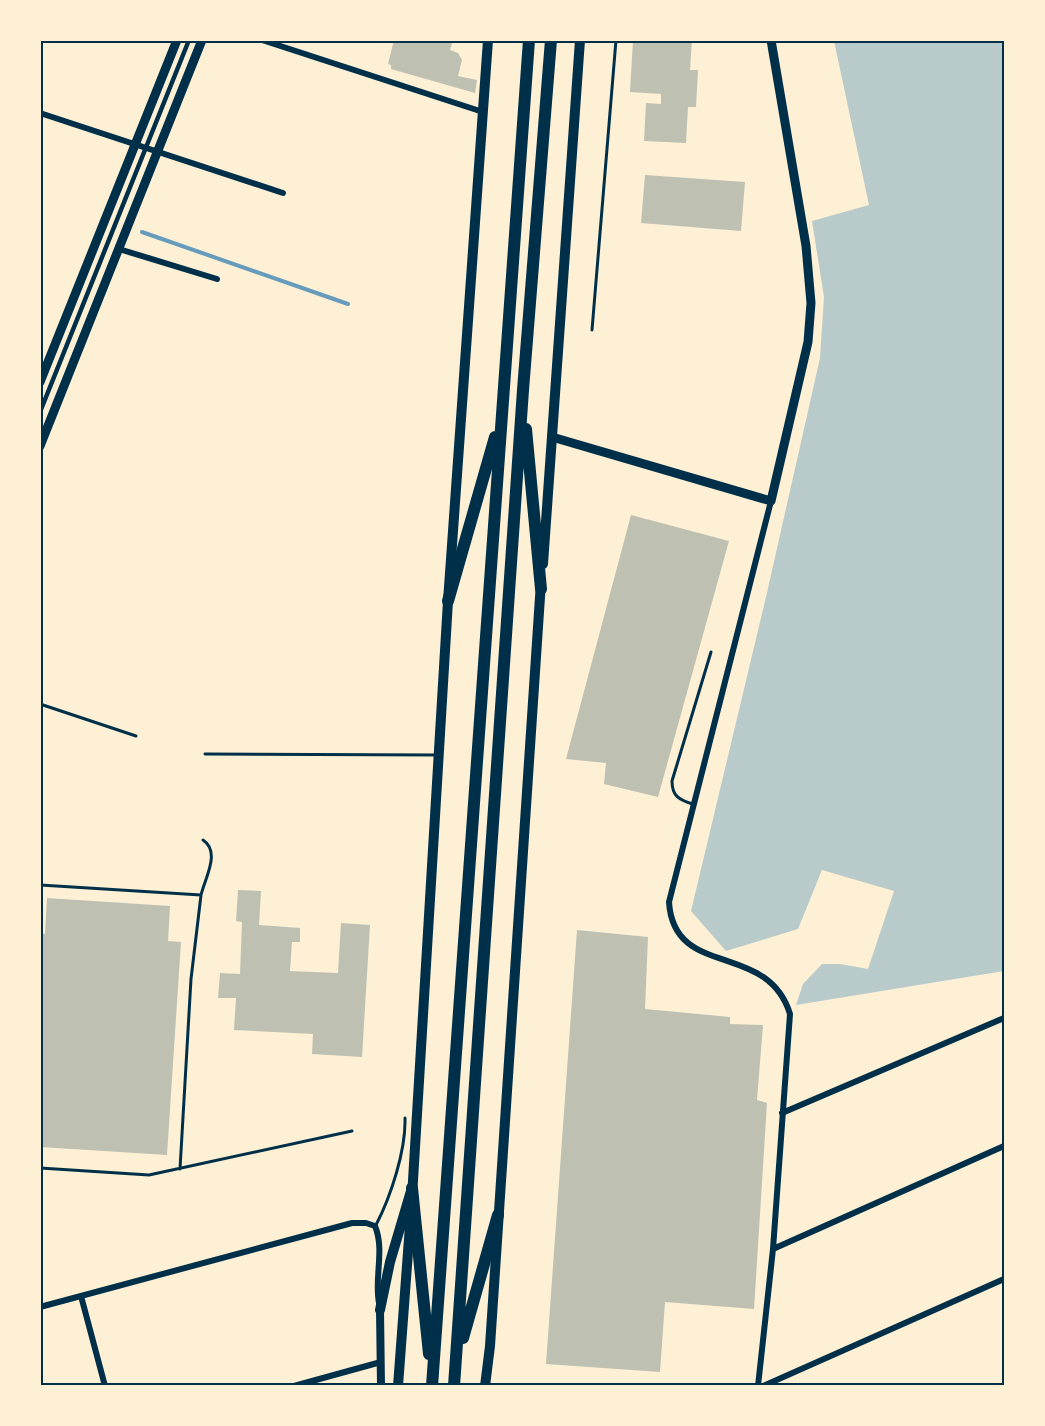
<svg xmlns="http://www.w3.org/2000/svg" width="1045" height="1426" viewBox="0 0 1045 1426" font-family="'Roboto Serif',serif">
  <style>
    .green { fill: #b9caca }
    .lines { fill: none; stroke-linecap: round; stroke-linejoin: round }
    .stream { stroke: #669bbc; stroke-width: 4 }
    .building { fill: #bec0b2 }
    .service { stroke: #003049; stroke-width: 3 }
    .pedestrian { stroke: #003049; stroke-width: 4.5 }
    .minor { stroke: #003049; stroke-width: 6 }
    .tertiary { stroke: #003049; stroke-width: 8 }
    .secondary { stroke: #003049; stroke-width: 9 }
    .primary { stroke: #003049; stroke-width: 10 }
    .motorway { stroke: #003049; stroke-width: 12 }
    .neatline { fill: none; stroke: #003049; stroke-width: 2 }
  </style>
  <rect width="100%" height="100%" fill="#fdf0d5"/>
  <path class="green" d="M834 41H1004V971L796 1005 803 984 822 964H840L868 969 894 891 822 870 798 929 726 951 691 911 766 597 820 358 824 297 812 221 869 205Z"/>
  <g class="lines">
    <path class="stream" d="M142 232 348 304"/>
  </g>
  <path class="building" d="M394 40H453L450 50 458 53 462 60 458 76 477 80 475 93 391 69V65L388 64Z
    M633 40H692L690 70H698L696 107H688L686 143 644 141 646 103 661 104V94L630 92Z
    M645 175 745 182 741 231 641 223Z
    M631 515 729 541 658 797 604 784 606 763 566 759Z
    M238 890 261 891 259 925 300 928V942H292L290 971 338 973 341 923 370 925 362 1057 312 1054 313 1034 234 1030 236 998H218L220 973 240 974 242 922 236 921Z
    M47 898 170 906 168 941 181 942 167 1155 40 1147V933L45 934Z
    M577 930 648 937 645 1009 730 1017V1024L763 1025 757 1100 767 1103 754 1309 665 1302 660 1372 546 1364Z"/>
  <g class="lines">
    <path class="service" d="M592 330 616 40
      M40 704 136 736
      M205 754 437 755
      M693 804C679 800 672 796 672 781L711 652
      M40 885 201 895 191 979 180 1169
      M201 895C205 878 221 852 203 840
      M40 1168 149 1175 352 1131
      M376 1225C391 1196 406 1150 405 1118"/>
    <path class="pedestrian" d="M40 412 189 40"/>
    <path class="minor" d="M262 40 483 112
      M40 113 283 193
      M119 249 217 279
      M782 1113 1004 1018
      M773 1249 1004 1146
      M81 1296 105 1386
      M40 1307 352 1223H366L375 1226C385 1250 374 1278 379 1303
      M294 1386 381 1362
      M758 1386 773 1249 790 1014C767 940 674 980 669 902L771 501
      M763 1386 1004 1279"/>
    <path class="tertiary" d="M380 1310 381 1386"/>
    <path class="secondary" d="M40 382 177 40
      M552 437 771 501 808 342 811 303 806 246 771 40
      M40 446 202 40"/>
    <path class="primary" d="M543 564 580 40
      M412 1197 448 601 488 40
      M380 1310 390 1262 411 1191
      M398 1386 411 1212
      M485 1386 490 1346 541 582"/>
    <path class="motorway" d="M526 429 541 589
      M448 601 495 437
      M412 1188 429 1354
      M463 1338 498 1215
      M432 1386 529 40
      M454 1386 523 390 551 40"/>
  </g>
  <rect width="1045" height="1426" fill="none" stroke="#fdf0d5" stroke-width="84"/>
  <rect x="42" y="42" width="961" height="1342" class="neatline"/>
</svg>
